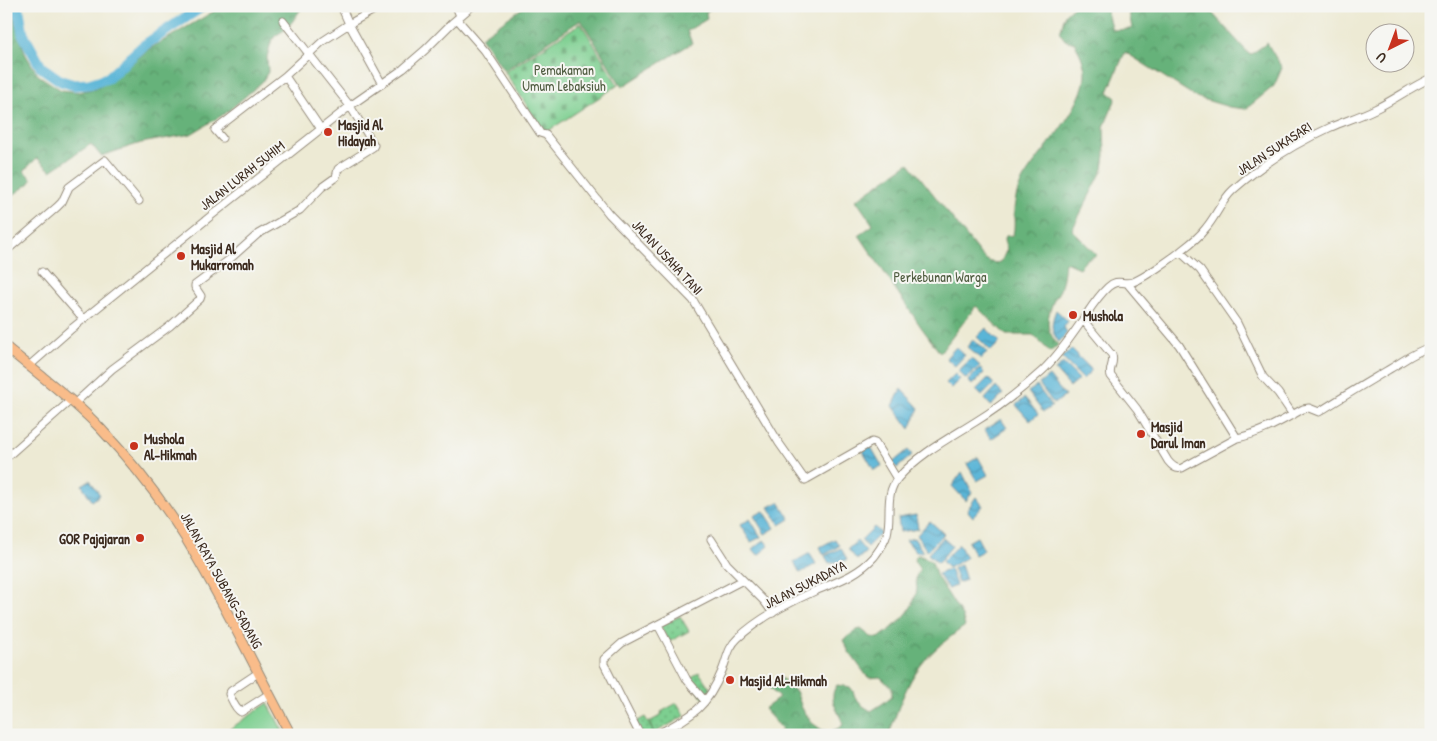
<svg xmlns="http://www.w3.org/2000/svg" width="1437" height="741" viewBox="0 0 1437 741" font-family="'Patrick Hand',sans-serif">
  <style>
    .grass { fill: url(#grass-dots); stroke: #5c7c57 }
    .forest { fill: url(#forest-crowns); stroke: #506e4c }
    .cemetery { fill: url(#cemetery-stones); stroke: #5c7c57 }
    .pitch { fill: #7dcf90; stroke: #5c7c57 }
    .water { fill: url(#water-waves); stroke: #4a707a }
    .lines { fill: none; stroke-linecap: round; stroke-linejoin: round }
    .river { stroke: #5ab5d7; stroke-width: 11 }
    .minor-casing { stroke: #948a79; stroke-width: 9 }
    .major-casing { stroke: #948a79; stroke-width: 11 }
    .minor { stroke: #fff; stroke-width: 7 }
    .major { stroke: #f9bc8a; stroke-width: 9 }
    .poi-dot { fill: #c8321e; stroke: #f6f6f2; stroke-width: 2 }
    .labels { text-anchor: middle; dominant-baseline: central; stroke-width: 4; stroke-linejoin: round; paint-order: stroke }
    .park-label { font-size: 14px; fill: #4f5c40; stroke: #f6f6f2 }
    .poi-label { font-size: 14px; font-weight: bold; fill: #3b2a1e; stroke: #f6f6f2; text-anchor: start }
    .street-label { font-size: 14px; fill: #3b2a1e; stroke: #f6f6f2 }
  </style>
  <defs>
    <pattern id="grass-dots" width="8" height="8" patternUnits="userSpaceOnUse" patternTransform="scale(1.25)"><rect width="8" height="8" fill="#7dcf90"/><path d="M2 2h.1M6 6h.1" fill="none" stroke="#68a875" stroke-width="1.8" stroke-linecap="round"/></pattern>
    <pattern id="forest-crowns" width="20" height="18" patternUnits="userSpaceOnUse" patternTransform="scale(1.25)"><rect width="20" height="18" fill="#66b27a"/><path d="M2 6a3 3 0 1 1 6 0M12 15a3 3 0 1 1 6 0" fill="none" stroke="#559163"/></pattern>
    <pattern id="cemetery-stones" width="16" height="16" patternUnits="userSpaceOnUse" patternTransform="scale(1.25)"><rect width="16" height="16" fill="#7dcf90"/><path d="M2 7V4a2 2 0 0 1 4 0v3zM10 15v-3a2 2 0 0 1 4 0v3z" fill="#68a875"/></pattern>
    <pattern id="water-waves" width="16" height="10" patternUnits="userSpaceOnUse" patternTransform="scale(1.25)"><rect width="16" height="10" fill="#5ab5d7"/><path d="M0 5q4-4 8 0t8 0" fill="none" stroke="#4c93ae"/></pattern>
  </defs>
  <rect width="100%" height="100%" fill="#f6f6f2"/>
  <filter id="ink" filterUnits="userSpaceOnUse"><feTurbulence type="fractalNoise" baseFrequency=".02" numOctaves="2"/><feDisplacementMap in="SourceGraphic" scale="10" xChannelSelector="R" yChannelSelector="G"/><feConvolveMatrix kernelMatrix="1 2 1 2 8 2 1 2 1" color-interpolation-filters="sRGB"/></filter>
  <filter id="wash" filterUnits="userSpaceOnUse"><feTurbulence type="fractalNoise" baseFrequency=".0096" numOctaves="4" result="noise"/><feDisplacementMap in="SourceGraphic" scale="20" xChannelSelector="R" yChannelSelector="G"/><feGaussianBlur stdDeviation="1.12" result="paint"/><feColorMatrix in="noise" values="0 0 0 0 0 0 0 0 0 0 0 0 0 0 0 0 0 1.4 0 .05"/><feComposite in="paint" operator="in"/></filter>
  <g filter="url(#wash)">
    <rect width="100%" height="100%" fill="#edead4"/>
    <path class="grass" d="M680 616 689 631 669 642 660 626Z
      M699 672 711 690 705 700 688 680Z
      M677 703 685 716 654 733 649 722 662 715 661 712Z
      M645 717 654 733 651 735H643L636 722Z"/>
    <path class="forest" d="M6 6H12L15 24 26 55 38 75 61 90 79 92 97 88 110 81 149 49 223 6H303L292 22 286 29 275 36 271 42 267 57 268 72 262 82 226 113 191 134 141 143 101 156 91 144 51 171 37 158 24 171 32 179 30 183 6 200Z
      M525 6H714L706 12 707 19 687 31 692 43 622 87 581 20 504 71 481 37Z
      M1074 6H1105L1112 30 1132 29 1128 6H1206L1250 55 1267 43 1282 68 1274 86 1246 109 1229 107 1196 97 1125 52 1108 92 1116 98 1104 127 1105 155 1103 169 1072 230 1097 255 1087 259 1079 268 1065 262C1064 271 1063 281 1060 290 1058 293 1056 297 1054 300 1046 319 1045 329 1058 345L1050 352 1033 335H1006L976 306 940 353 921 327 859 235 873 225 856 200 909 163 981 255C987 261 992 264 1001 262L1007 249 1004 241 1006 236 1013 235C1015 227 1014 221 1014 212 1014 203 1017 192 1021 183 1038 152 1087 107 1085 71 1084 61 1079 52 1075 43L1065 40 1060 33 1065 14Z
      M918 555 926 558 932 562 936 575 962 616 965 626C949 638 933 649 921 665 906 684 897 711 889 735H776L782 729 764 709 779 698 768 687 781 678 796 691 802 708 812 723 822 730 830 732 841 727 843 724C838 709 827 699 837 685L850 687 853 691 855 697 863 706 871 711 882 704 892 696V688L880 677 869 678 866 675 849 652 843 640 857 630 861 629 871 637 879 638C890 629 904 620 911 607 913 603 917 593 917 588 916 580 914 577 920 570L914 560 915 557Z"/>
    <path class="cemetery" d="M581 23 618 85 545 133 505 72Z"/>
    <path class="pitch" d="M268 703 285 735H221Z"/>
    <path class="water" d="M1056 310 1068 321 1064 327 1067 333 1059 342C1050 330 1051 324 1056 310Z
      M986 328 1000 342 991 351 977 337Z
      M973 340 987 352 981 359 967 347Z
      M956 347 965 355 955 366 946 358Z
      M1071 349 1092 370 1083 379 1062 358Z
      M972 358 980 366 966 379 958 371Z
      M1063 363 1079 379 1070 387 1055 370Z
      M980 368 984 373 972 385 968 381Z
      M955 374 960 379 951 388 946 383Z
      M1049 376 1065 396 1054 404 1039 384Z
      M988 378 994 384 982 396 976 390Z
      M1037 386 1052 406 1043 412 1028 392Z
      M996 387 1003 394 991 406 985 399Z
      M901 389 919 408 910 429 893 406Z
      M1025 398 1038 414 1030 421 1016 405Z
      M1001 419 1007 428 991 439 985 430Z
      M871 447 882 466 874 470 863 451Z
      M908 450 912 455 897 468 892 463Z
      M978 457 988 475 977 481 967 464Z
      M962 472 972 492 966 501 952 486Z
      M90 480 100 495 92 501 82 485Z
      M976 497 983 506 973 517 967 510Z
      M779 502 790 519 780 525 769 507Z
      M764 511 775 528 765 534 754 516Z
      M916 515 918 529 900 532 898 518Z
      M750 519 761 537 751 542 740 525Z
      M930 521 944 534 927 551 917 535Z
      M874 527 881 533 867 547 861 540Z
      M977 537 984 550 975 555 968 542Z
      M914 538 923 552H916L906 540Z
      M943 538 952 546 938 563 928 554Z
      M835 539 839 546 824 555 820 547Z
      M764 540 769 546 758 555 753 549Z
      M857 541 866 552 857 560 848 549Z
      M959 544 966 558 948 568 942 561Z
      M841 548 847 560 829 563 825 556Z
      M810 553 816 564 800 573 794 562Z
      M961 565 966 580 958 583 953 568Z
      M950 569 956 585 948 589 938 574Z"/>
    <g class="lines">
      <path class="river" d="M18 6 23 34 41 67 61 81 74 85 89 84 108 78 143 46 203 6"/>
    </g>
  </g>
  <g filter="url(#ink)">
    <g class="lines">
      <g class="minor-casing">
        <path id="minor" d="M381 6 349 24 382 84
          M456 6 460 16
          M457 19 486 52 540 133 546 135 609 214 693 300 779 443 805 480 807 479 872 442 875 443 877 446 897 479
          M285 76 321 129
          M222 138 215 130 285 76 323 41 349 24 341 6
          M6 251 57 207 62 202 69 187 105 160 139 201
          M1180 252 1200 270 1237 323 1263 377 1278 393 1293 415
          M42 272 83 319
          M1083 320 1112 355C1115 363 1108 369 1111 376L1137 409 1168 461C1172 466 1176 470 1182 468L1237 438 1179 345 1127 283
          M29 366 70 330 212 215 350 106 403 69 425 50 451 24 472 6
          M74 404 112 369 170 326 200 299 201 296 195 287V285L230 259 258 234 300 210 322 187 336 177 338 169 373 147 374 145 350 106 283 21
          M1237 438C1262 433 1281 421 1303 409L1309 408 1319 412C1344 396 1368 382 1393 367 1406 359 1416 351 1431 347
          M6 458 70 401
          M743 580 764 601 773 613
          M658 625 687 680 705 701
          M258 673 231 691 229 694C232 700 235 709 241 712L269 694
          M640 735 604 664V659L622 643 743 580 727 564 711 539
          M656 735C691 716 706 710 722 671 727 659 728 647 738 638 759 618 788 603 815 591 836 582 858 575 874 557 879 550 885 543 887 534 892 515 884 494 898 478 919 454 948 439 975 422 998 408 1022 389 1042 371 1057 357 1071 337 1082 321 1090 309 1097 297 1108 287 1118 278 1122 285 1133 282 1142 279 1173 258 1182 250 1190 244 1199 237 1205 229 1216 217 1221 201 1233 190 1261 165 1296 143 1331 127 1345 121 1361 116 1375 109 1394 100 1411 87 1431 78"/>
      </g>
      <g class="major-casing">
        <path id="major" d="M6 347C38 374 73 399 101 429 132 462 161 499 185 537 224 601 255 669 291 735"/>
      </g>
      <use href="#minor" class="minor"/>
      <use href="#major" class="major"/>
    </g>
  </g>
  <g class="poi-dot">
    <circle cx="328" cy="132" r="5"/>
    <circle cx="181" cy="256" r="5"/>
    <circle cx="1073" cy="315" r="5"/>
    <circle cx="1141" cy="434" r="5"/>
    <circle cx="134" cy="446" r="5"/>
    <circle cx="140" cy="538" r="5"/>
    <circle cx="730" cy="680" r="5"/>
  </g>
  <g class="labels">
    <g class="park-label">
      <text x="564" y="69">Pemakaman<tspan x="564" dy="16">Umum Lebaksiuh</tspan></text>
      <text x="940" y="276">Perkebunan Warga</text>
    </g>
    <g class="poi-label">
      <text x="338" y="124">Masjid Al<tspan x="338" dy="16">Hidayah</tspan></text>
      <text x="191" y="248">Masjid Al<tspan x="191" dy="16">Mukarromah</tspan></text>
      <text x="1083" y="315">Mushola</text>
      <text x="1151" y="426">Masjid<tspan x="1151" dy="16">Darul Iman</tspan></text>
      <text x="144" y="438">Mushola<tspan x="144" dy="16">Al-Hikmah</tspan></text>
      <text x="130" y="538" text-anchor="end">GOR Pajajaran</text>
      <text x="740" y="680">Masjid Al-Hikmah</text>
    </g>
    <g class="street-label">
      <text transform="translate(1274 148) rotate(-33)">JALAN SUKASARI</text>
      <text transform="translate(242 175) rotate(-38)">JALAN LURAH SUHIM</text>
      <text transform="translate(668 257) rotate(47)">JALAN USAHA TANI</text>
      <text transform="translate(222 580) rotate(61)">JALAN RAYA SUBANG-SADANG</text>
      <text transform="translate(805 584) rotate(-27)">JALAN SUKADAYA</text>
    </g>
  </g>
  <rect width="1437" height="741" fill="none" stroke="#f6f6f2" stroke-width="25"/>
  <g transform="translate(1390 48) rotate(222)"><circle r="24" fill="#f6f6f2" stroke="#aba49d"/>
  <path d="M0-4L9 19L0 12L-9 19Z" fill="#c8321e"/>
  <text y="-8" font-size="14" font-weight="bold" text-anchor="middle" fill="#3b2a1e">U</text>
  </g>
</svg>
